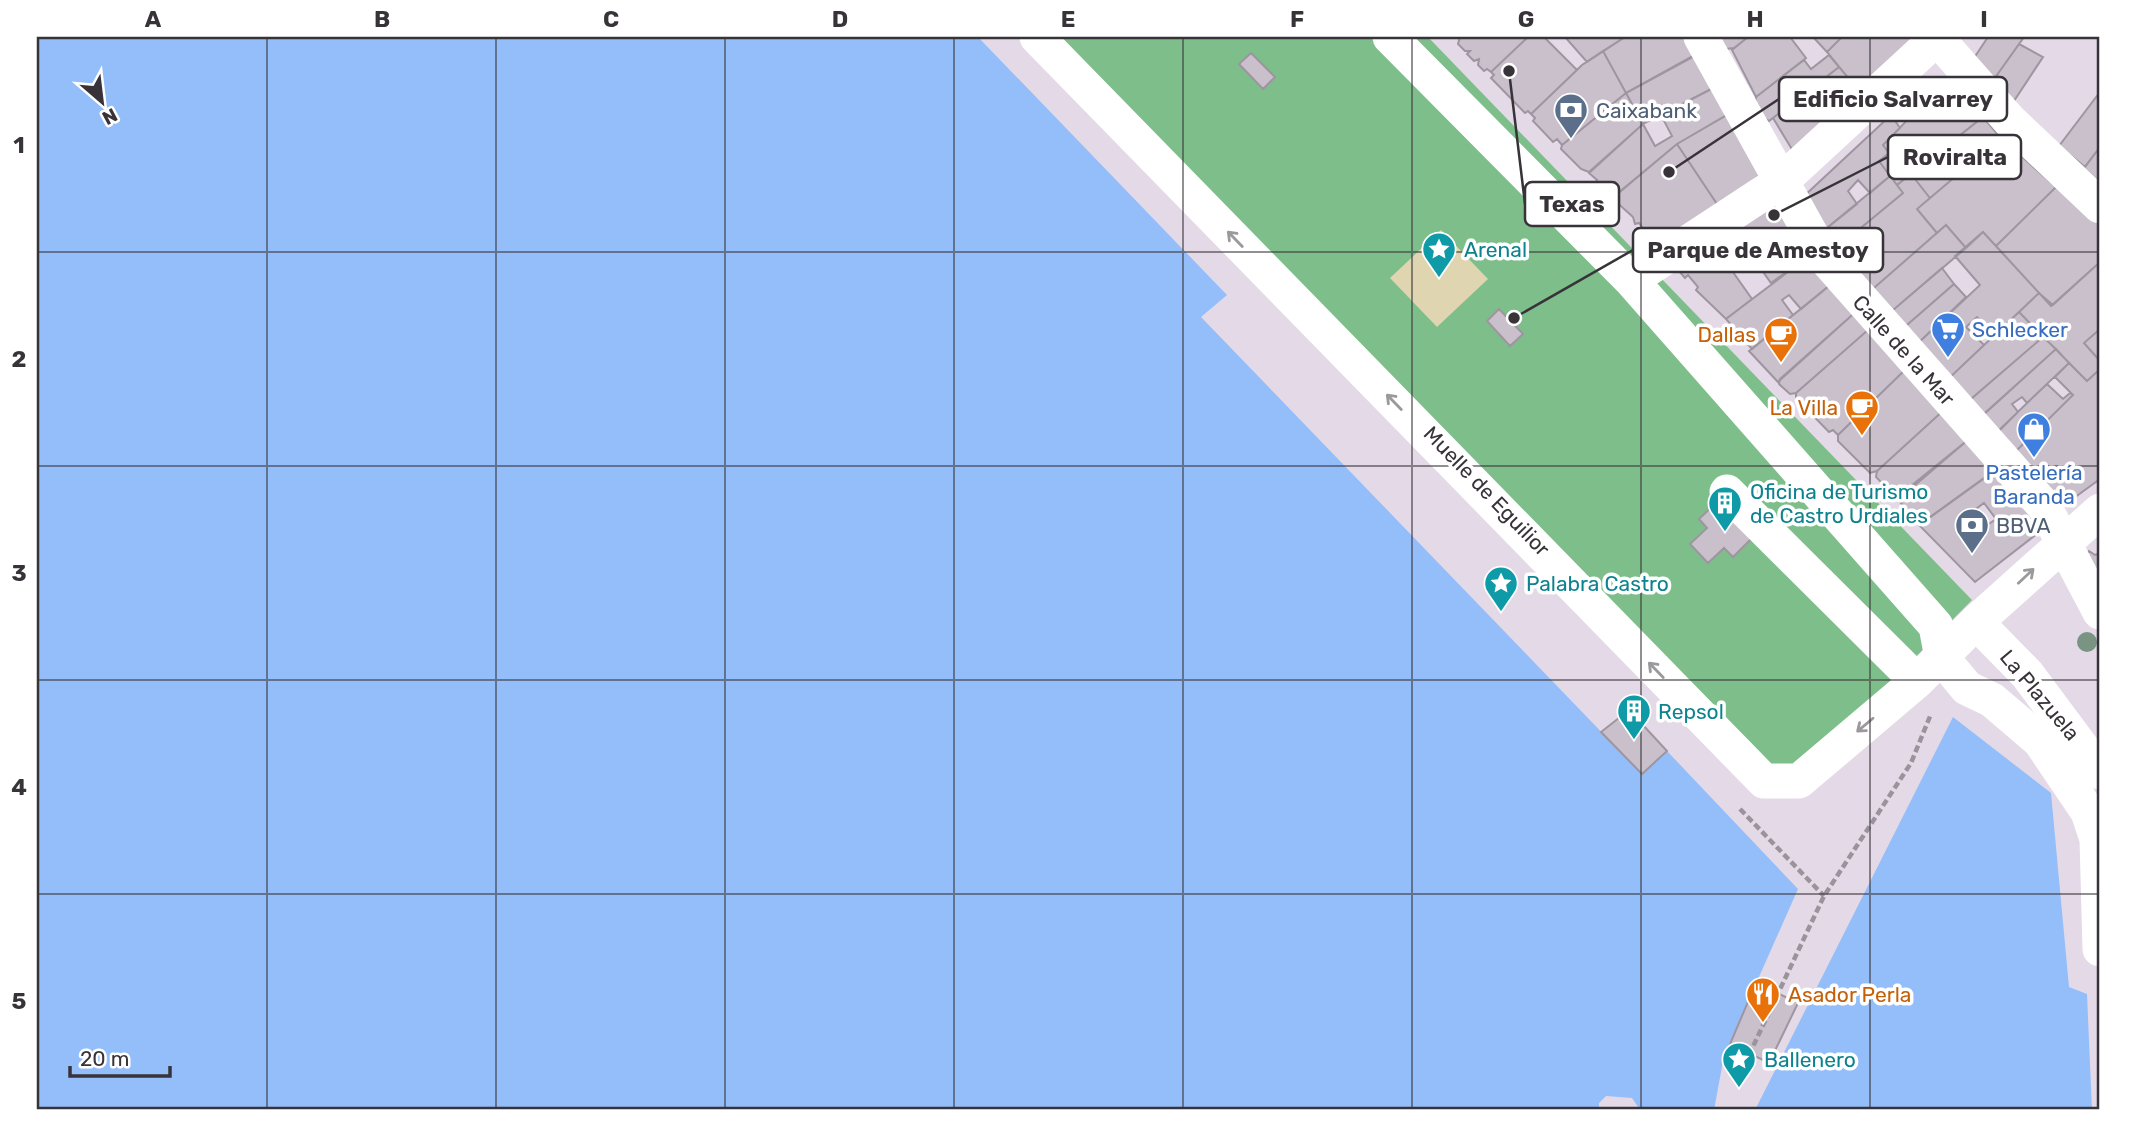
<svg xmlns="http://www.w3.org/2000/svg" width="2137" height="1147" viewBox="0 0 2137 1147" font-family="Rubik,sans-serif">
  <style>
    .green { fill: #7ebe8a }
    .sand { fill: #dfd5b0 }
    .water { fill: #94befa }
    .building { fill: #c9c0cc; stroke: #9e95a0; stroke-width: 2; fill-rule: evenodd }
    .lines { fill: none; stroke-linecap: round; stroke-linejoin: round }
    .path { stroke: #9a939c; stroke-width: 4.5; stroke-dasharray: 7 3.5; stroke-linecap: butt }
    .minor { stroke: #fff; stroke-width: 35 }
    .tree { fill: #7a9483 }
    .oneway { stroke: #9b999c }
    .grid { fill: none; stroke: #373338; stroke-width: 2; stroke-opacity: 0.55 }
    .labels { text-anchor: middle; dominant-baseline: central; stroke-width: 7; stroke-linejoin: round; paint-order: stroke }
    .service-label { font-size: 21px; fill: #4e5e75; stroke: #fff; text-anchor: start }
    .culture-label { font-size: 21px; fill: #0d838f; stroke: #fff; text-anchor: start }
    .shop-label { font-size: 21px; fill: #366cbe; stroke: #fff; text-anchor: start }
    .food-label { font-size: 21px; fill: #c56008; stroke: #fff; text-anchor: end }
    .street-label { font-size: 21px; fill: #373338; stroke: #fff }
    .leader { fill: none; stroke: #373338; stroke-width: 2.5 }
    .callout-dot { fill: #373338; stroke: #fff; stroke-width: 2.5 }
    .callout { fill: #fff; stroke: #373338; stroke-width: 2.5 }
    .callout-label { font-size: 23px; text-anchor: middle; font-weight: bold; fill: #373338 }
    .neatline { fill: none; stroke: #373338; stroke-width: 2.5 }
    .grid-label { font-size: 23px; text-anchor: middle; font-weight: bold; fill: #373338 }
  </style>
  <rect width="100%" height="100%" fill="#e4dae7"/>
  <path class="green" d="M1054 37H1428L1972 600 1803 771 1781 774Z"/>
  <path class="sand" d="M1441 230 1488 279 1437 327 1390 278Z"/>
  <path class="water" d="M37 37H978L1227 295 1201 317 1641 773 1667 751 1798 889 1724 1056 1714 1110H1640L1632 1098 1606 1096 1599 1103V1110H37Z
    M1953 717 2051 793 2069 987 2087 994 2092 1110H1755Z"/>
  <path class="building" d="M1460 37H1528L1491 72 1487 69 1484 71 1478 65 1479 59 1474 61 1467 54 1470 51H1465L1458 44Z
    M1528 37H1544L1577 70 1531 114 1528 111 1525 113 1491 78 1494 75 1491 72Z
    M1565 37H1625L1587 62Z
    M1625 37H1695L1702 51 1626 93 1603 51Z
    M1719 37H1748L1734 48 1726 49Z
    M1748 37H1790L1806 58 1756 97 1732 50Z
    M1813 37H1842L1827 52Z
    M1842 37H1912L1911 46 1862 95 1827 52Z
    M1988 37H2024L1992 82 1974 58Z
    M2019 44 2043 57 2010 107 1992 82Z
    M1603 51 1626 93 1562 145 1557 139 1553 142 1533 121 1535 118 1531 114 1582 65Z
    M1251 53 1275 77 1263 89 1239 64Z
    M1700 53 1717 86 1643 124 1626 93Z
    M1829 55 1839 67 1769 121 1765 119 1755 102 1756 97 1804 60 1811 69Z
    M1839 67 1864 96 1793 151 1773 118Z
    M1951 75 1983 117 1897 185 1879 161 1889 153 1883 145Z
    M1723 83 1732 112 1677 144 1614 197 1609 192 1607 195 1595 183 1597 180 1589 173 1643 124 1655 146 1672 136 1661 115Z
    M2100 92V147L2085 167 2059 146Z
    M1626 93 1643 124 1589 172 1581 169 1561 149 1562 145Z
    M1732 112 1765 171 1719 207 1677 144Z
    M1891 115 1900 128 1883 145 1889 153 1879 161 1890 176 1870 193 1858 180 1848 191 1857 204 1822 232 1802 198Z
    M1983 117 2001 138 1930 198 1911 174Z
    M2001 138 2056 187 1996 246 1983 232 1966 248 1946 225 1937 233 1917 209Z
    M1677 144 1719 207 1664 245 1653 242 1639 223 1635 224 1633 217 1612 198Z
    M2100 147V183L2084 168Z
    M1911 174 1930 198 1917 209 1937 233 1867 294 1833 251 1903 193 1897 185Z
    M1890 176 1903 193 1833 251 1822 232Z
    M2056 187 2100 221V262L2051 306 1996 246Z
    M1776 197 1814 252 1771 283 1732 228Z
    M1946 225 1966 248 1886 316 1867 294Z
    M1732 228 1747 250 1728 265 1752 299 1726 319 1696 290 1698 287 1688 275 1685 278 1679 271 1682 259Z
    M1983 232 2039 293 1996 334 1977 317 1966 327 1984 345 1945 382 1914 347 1980 285 1955 256Z
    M1814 252 1835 281 1801 309 1789 295 1782 300 1793 315 1752 349 1726 319Z
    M2100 262V329L2084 343 2100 361V369L2087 381 2019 312 2039 293 2053 305Z
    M1942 268 1954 284 1900 331 1886 316Z
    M1835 281 1859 309 1778 382 1749 351Z
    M1954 284 1966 297 1914 347 1900 331Z
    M1499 309 1523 334 1510 346 1487 321Z
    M1859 309 1868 330 1796 393 1790 394 1779 384 1780 379Z
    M2019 312 2043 337 1965 404 1945 382Z
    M2100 329V361L2084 343Z
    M1868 330 1908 367 1838 435 1833 430 1829 432 1796 398V393Z
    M2043 337 2056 349 1977 420 1963 406Z
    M2056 349 2069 363 2027 403 2022 397 2012 404 2018 412 1996 434 1981 417Z
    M2069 363 2087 381 2100 369V479L2067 503 2057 502 2014 453 2073 395 2055 377Z
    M1908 367 1945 409 1877 471 1870 473 1838 441V435Z
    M2047 384 2063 399 2070 393 2073 395 2014 453 1998 431Z
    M1945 409 1969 439 1896 498 1876 477 1877 471Z
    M1969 439 1997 469 1921 524 1900 502V498Z
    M1999 467 2047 526 1975 582 1919 525ZM1984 503 1996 519 1980 530 1969 514Z
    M1717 502 1752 538 1733 557 1724 548 1708 563 1690 544 1707 528 1699 519Z
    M2089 551 2095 555 2100 553V584L2086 556Z
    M1629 710 1667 751 1642 774 1601 732Z
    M1756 983 1798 1003 1769 1063 1730 1044Z"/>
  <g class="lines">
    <path class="path" d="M1740 809 1824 896
      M1740 1074 1824 896 1911 763 1931 714"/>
    <path class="minor" d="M1037 37 1764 781H1799L1917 681
      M1390 37 1631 280 1936 626 1942 658
      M1701 37 1823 256 2044 506 2100 612
      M1936 37 2010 121 2100 206
      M1631 280 1783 180 1938 37
      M1727 492 1917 681 1976 622 2100 511
      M1976 622 2027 674 2100 772
      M1942 658 1967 688 1992 700 2040 741 2088 812 2097 839 2100 949"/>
  </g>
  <circle class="tree" cx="2087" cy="642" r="10"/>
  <defs><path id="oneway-shaft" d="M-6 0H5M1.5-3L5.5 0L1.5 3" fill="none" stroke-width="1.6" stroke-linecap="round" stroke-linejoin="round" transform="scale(1.75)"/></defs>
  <g class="oneway">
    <use href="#oneway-shaft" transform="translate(1235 239) rotate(-134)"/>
    <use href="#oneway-shaft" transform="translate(1394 402) rotate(-134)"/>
    <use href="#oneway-shaft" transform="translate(2026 576) rotate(-43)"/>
    <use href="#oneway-shaft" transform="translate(1656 670) rotate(-134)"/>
    <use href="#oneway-shaft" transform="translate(1865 725) rotate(140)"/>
  </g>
  <path class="grid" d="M267 37V1110M496 37V1110M725 37V1110M954 37V1110M1183 37V1110M1412 37V1110M1641 37V1110M1870 37V1110M37 252H2100M37 466H2100M37 680H2100M37 894H2100"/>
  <defs>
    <g id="bank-pin" transform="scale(1.75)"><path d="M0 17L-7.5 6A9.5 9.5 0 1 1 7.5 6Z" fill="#5c6f8a" stroke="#fff"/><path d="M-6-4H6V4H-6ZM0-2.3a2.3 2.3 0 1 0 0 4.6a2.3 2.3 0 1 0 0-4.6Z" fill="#fff"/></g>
    <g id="sight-pin" transform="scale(1.75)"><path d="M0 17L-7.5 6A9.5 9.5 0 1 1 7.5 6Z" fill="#0f9aa8" stroke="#fff"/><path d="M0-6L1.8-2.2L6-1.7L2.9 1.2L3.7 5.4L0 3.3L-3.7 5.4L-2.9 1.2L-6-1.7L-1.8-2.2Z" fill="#fff"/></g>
    <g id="supermarket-pin" transform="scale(1.75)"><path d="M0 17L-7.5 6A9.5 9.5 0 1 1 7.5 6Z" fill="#3f7fe0" stroke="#fff"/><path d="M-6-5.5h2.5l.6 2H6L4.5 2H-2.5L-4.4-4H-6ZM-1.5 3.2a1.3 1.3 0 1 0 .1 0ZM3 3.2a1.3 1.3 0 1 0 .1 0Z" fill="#fff"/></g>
    <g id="cafe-pin" transform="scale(1.75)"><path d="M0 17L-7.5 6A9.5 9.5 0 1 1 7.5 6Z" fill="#e8710a" stroke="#fff"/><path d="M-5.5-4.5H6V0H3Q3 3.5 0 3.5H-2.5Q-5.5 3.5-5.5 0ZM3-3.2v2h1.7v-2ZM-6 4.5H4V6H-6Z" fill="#fff"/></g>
    <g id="shop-pin" transform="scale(1.75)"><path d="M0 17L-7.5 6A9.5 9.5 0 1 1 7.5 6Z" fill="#3f7fe0" stroke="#fff"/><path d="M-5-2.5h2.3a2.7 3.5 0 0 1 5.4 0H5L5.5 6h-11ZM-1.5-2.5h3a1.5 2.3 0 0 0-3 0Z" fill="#fff"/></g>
    <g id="building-pin" transform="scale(1.75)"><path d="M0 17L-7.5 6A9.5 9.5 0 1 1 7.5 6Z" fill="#0f9aa8" stroke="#fff"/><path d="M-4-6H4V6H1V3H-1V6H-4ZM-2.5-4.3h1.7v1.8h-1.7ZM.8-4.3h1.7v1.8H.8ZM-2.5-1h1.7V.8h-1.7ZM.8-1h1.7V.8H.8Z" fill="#fff"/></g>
    <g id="restaurant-pin" transform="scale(1.75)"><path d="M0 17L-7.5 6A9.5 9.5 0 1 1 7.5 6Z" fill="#e8710a" stroke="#fff"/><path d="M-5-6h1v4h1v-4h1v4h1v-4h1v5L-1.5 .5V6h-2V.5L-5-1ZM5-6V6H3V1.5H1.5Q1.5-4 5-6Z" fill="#fff"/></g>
  </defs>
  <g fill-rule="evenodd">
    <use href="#bank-pin" x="1571" y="110"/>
    <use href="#sight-pin" x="1439" y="249"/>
    <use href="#supermarket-pin" x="1948" y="329"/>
    <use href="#cafe-pin" x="1781" y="334"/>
    <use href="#cafe-pin" x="1862" y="407"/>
    <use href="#shop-pin" x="2034" y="429"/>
    <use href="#building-pin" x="1725" y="503"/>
    <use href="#bank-pin" x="1972" y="525"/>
    <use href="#sight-pin" x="1501" y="583"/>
    <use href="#building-pin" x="1634" y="711"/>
    <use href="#restaurant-pin" x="1763" y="994"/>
    <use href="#sight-pin" x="1739" y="1059"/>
  </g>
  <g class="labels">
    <g class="service-label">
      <text x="1596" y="110">Caixabank</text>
      <text x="1996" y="525">BBVA</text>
    </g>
    <g class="culture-label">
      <text x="1464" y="249">Arenal</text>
      <text x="1750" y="491">Oficina de Turismo<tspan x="1750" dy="24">de Castro Urdiales</tspan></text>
      <text x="1526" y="583">Palabra Castro</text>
      <text x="1658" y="711">Repsol</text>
      <text x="1764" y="1059">Ballenero</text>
    </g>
    <g class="shop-label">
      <text x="1972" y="329">Schlecker</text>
      <text x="2034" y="472" text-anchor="middle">Pastelería<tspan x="2034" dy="24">Baranda</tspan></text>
    </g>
    <g class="food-label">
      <text x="1756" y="334">Dallas</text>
      <text x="1838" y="407">La Villa</text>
      <text x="1788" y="994" text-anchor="start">Asador Perla</text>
    </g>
    <g class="street-label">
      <text transform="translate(1904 350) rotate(48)">Calle de la Mar</text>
      <text transform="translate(1487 491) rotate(46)">Muelle de Eguilior</text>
      <text transform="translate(2040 695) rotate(50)">La Plazuela</text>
    </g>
  </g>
  <path class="leader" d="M1669 172L1779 99M1774 215L1888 157M1509 71L1525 204M1514 318L1633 250"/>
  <g class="callout-dot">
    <circle cx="1669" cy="172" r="7"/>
    <circle cx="1774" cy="215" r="7"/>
    <circle cx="1509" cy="71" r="7"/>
    <circle cx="1514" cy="318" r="7"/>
  </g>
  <g class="callout">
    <rect x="1779" y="77" width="228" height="44" rx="7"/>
    <rect x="1888" y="135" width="133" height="44" rx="7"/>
    <rect x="1525" y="182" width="94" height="44" rx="7"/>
    <rect x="1633" y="228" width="250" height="44" rx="7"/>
  </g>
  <g class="callout-label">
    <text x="1893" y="107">Edificio Salvarrey</text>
    <text x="1955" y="165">Roviralta</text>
    <text x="1572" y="212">Texas</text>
    <text x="1758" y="258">Parque de Amestoy</text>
  </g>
  <rect width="2137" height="1147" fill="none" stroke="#ffffff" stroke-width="77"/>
  <g transform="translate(102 102) rotate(152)" stroke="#ffffff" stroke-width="5" paint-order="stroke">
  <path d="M0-5L12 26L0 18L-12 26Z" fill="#373338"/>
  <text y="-10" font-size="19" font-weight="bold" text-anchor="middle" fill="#373338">N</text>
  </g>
  <path d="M70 1066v10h100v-10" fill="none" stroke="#373338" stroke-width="3.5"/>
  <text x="80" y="1066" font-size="21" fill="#373338" stroke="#ffffff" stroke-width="5" paint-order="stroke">20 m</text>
  <rect x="38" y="38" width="2060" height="1070" class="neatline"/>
  <g class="grid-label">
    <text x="153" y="27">A</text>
    <text x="382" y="27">B</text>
    <text x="611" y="27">C</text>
    <text x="840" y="27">D</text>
    <text x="1068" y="27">E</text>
    <text x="1297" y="27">F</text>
    <text x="1526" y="27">G</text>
    <text x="1755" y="27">H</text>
    <text x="1984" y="27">I</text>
    <text x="19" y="153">1</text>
    <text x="19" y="367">2</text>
    <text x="19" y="581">3</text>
    <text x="19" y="795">4</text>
    <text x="19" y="1009">5</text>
  </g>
</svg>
